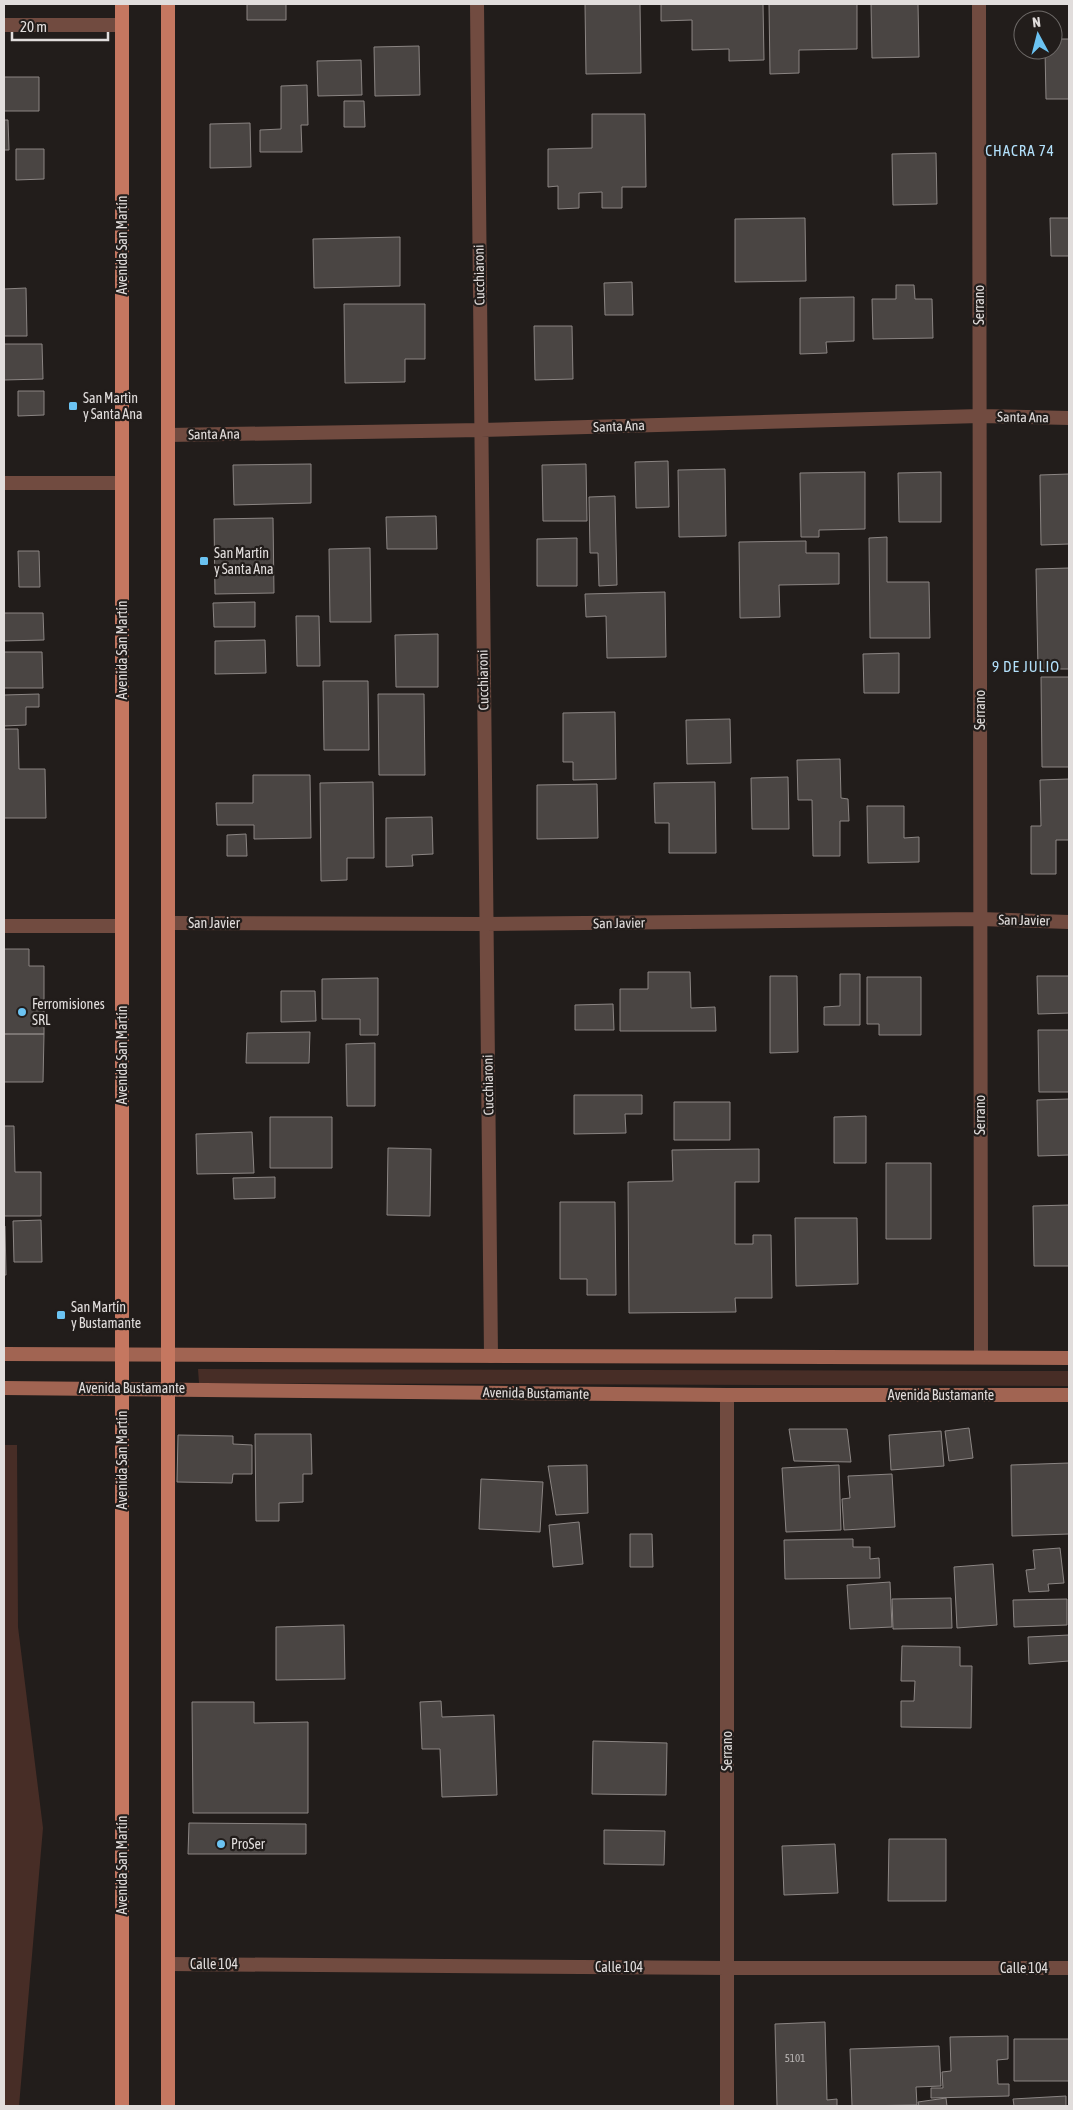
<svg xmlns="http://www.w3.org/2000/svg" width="1073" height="2110" viewBox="0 0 1073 2110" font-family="'Asap Condensed',sans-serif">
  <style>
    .green { fill: #472d26 }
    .building { fill: #4a4543; stroke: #8b8583 }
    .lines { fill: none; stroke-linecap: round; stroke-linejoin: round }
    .minor { stroke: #714b40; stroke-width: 14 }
    .secondary { stroke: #a16452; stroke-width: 14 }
    .primary { stroke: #c57760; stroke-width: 14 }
    .poi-dot { fill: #6bc3f2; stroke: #221d1b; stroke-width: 2 }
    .labels { text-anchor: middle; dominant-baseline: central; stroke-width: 4.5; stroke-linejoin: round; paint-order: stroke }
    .number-label { font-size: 11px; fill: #bbb7b6 }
    .street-label { font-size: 14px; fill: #e1dddc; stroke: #221d1b }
    .poi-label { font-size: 14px; fill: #e1dddc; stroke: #221d1b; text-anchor: start }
    .neighbourhood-label { font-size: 15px; letter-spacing: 1px; fill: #b3e1fc; stroke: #221d1b }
  </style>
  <rect width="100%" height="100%" fill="#221d1b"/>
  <path class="green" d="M198 1369 1069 1371V1386L199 1383Z
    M4 1445H17L18 1627 43 1828 19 2106H4Z"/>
  <path class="building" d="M247 4H286V20H247Z
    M585 4H640L641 73 586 74Z
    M661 4H763L764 60 729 61V49L692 50V20L661 21Z
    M769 4H857V49L799 50V73L770 74Z
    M871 4H918L919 57 872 58Z
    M1053 39H1069V99H1046L1045 50H1053Z
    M419 46 420 95 375 96 374 47Z
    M361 60 362 95 318 96 317 61Z
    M4 77H39V111H4Z
    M307 85 308 125H301L302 152H260V130L281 129V86Z
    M344 101H364L365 127H344Z
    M592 114H645L646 187H622V208H602V192L579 193V208L558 209V186L548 187V149L592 148Z
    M4 120H8L9 150H4Z
    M250 123 251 167 210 168V124Z
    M16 149H44V179L16 180Z
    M936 153 937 204 893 205 892 154Z
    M805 218 806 281 735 282V219Z
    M1050 218H1069V256H1051Z
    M400 237V286L314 288 313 239Z
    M632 282 633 315H605L604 283Z
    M896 285H914L915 299H932L933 338 873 339 872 299H896Z
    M26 288 27 336H4V289Z
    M854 297V341L826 342 827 353 800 354V298Z
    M344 304H425V359H405V382L345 383Z
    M534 326H572L573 379 535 380Z
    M4 344H42L43 379 4 380Z
    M18 391H44V415L18 416Z
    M668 461 669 507 636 508 635 462Z
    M311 464V503L234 505 233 465Z
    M586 464 587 521H543L542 465Z
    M725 469 726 536 679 537 678 470Z
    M865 472V529L819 530V537H801L800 473Z
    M941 472V522H899L898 473Z
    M1069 474V544L1041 545 1040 475Z
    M615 496 617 585 599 586 598 553H590L589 497Z
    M436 516 437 549H387L386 517Z
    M273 518 274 593 215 594 214 519Z
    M887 537V582H929L930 638H870L869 538Z
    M577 538V586H537V539Z
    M806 541V553H839V584L779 585 780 617 740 618 739 542Z
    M370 548 371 622H330L329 549Z
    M18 551H39L40 587H19Z
    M1069 568V669H1038L1036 569Z
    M665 592 666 657 607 658 606 616 586 617 585 594Z
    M255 602V627H214L213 603Z
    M4 613H43L44 640 4 641Z
    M296 616H319L320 666H297Z
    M438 634V687H396L395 635Z
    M265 640 266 673 215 674V641Z
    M4 652H42L43 688H4Z
    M899 653V693H864L863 654Z
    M1041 677H1069V767H1042Z
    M323 681H368L369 750H324Z
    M39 694V707H26V725L4 726V695Z
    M378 694H424L425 775H379Z
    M615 712 616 779 573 780V762H563V713Z
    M730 719 731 763 687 764 686 720Z
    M4 729H18L19 769H45L46 818H4Z
    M840 759 841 798 848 799 849 821H840V856H813L812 800H798L797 760Z
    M253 775H310L311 838 254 839V825H217L216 803H253Z
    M788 777 789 829H752L751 778Z
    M1069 779V840H1056V874H1031V826H1041L1040 780Z
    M373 782 374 858H347V880L321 881 320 783Z
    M715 782 716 853H669V823H655L654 783Z
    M597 784 598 838 537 839V785Z
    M867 806H904V838L919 837V862L868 863Z
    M432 817 433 854 412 855 413 866 386 867V818Z
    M246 834 247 856H227V835Z
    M4 949H29V966H44V1034H4Z
    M648 972H690L691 1008 715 1007 716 1031H620V989H648Z
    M840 974H860V1025H824V1007L840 1006Z
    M770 976H797L798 1052 770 1053Z
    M1037 976H1069V1013L1038 1014Z
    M867 977H921V1035H879V1024H867Z
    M378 978V1035H360V1019H322V979Z
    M281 991H315L316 1021 281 1022Z
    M613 1004 614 1030H575V1005Z
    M1038 1030H1069V1092H1039Z
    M310 1032 309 1063H246L247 1033Z
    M4 1034H44L43 1082H4Z
    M375 1043V1106H347L346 1044Z
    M574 1095H642V1114H625L626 1133 574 1134Z
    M1069 1099V1155L1038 1156 1037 1100Z
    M674 1102H730V1140H674Z
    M866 1116V1163H834V1117Z
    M270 1117H332V1168H270Z
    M4 1126H14L15 1172H41V1216H4Z
    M252 1132 254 1173 197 1174 196 1134Z
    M388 1148 431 1149 430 1216 387 1215Z
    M759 1149V1182H735V1244H753V1235H771L772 1298H735L736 1312 629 1313 628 1182 673 1181 672 1150Z
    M886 1163H931V1239H886Z
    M275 1177V1198L234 1199 233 1178Z
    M560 1202H615L616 1295H587V1279H560Z
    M1069 1205V1266H1034L1033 1206Z
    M795 1218H857L858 1284 796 1286Z
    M41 1220 42 1262H14L13 1221Z
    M4 1226H5L6 1275H4Z
    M969 1428 973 1458 949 1461 945 1431Z
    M789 1429H847L851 1462 794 1461Z
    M941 1431 944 1466 891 1470 889 1435Z
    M255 1434H311L312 1474H303V1502L279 1503V1521H256Z
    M178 1435 233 1436V1444L252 1445V1474H233L232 1483 177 1482Z
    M1069 1463V1534L1012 1536 1011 1465Z
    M587 1465 588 1513 556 1515 548 1466Z
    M839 1465 841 1530 786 1532 782 1468Z
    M892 1474 895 1527 844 1530 842 1499 850 1498 848 1476Z
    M481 1479 543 1482 540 1532 479 1529Z
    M579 1522 583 1564 553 1567 549 1525Z
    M630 1534H652L653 1567H630Z
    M853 1539V1547H870V1559L879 1558 880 1578 785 1579 784 1540Z
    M1060 1548 1064 1583 1048 1584 1049 1591 1029 1592 1026 1570 1035 1569 1033 1550Z
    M993 1564 997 1625 957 1628 954 1567Z
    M890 1582 892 1627 850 1629 847 1585Z
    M951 1598 952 1628 893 1629 892 1599Z
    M1067 1599V1625L1014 1627 1013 1600Z
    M344 1625 345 1679 276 1680V1627Z
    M1069 1635V1661L1029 1664 1028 1637Z
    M902 1646 960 1647V1666H972L971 1728 901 1727V1701H914L915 1681H901Z
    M441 1701 442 1717 494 1715 497 1795 442 1797 440 1749H422L420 1702Z
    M192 1702H254V1723L308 1722V1813H193Z
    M593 1741 667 1743 666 1795 592 1794Z
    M189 1823 306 1824V1854H188Z
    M604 1830 665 1831 664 1865 604 1864Z
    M889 1839H946V1901H888Z
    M835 1844 838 1893 784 1895 782 1846Z
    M825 2022 827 2100 837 2099V2106H777L775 2024Z
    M1008 2036V2059L997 2060 998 2084H1009V2096L931 2098V2088H943L942 2072 951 2071 950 2037Z
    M1014 2039H1069V2081H1014Z
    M939 2046 941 2086 916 2087 917 2105 852 2106 850 2049Z
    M1066 2096V2106H1014L1013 2099Z
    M946 2098 947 2106H919L918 2102Z"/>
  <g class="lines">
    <path class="minor" d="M477 4 491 1356
      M979 4 981 1357
      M4 25H122
      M168 435 481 430 980 416 1069 418
      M4 483H122
      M168 923 486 924 980 919 1069 922
      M4 926H122
      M727 1395V2106
      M168 1964 727 1968H1069"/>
    <path class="secondary" d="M4 1354 1069 1358
      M4 1388 727 1395H1069"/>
    <path class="primary" d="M122 4V2106
      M168 2106V4"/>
  </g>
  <g class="poi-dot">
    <rect x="68" y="401" width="10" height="10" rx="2.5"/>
    <rect x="199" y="556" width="10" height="10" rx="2.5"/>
    <circle cx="22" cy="1012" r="5"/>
    <rect x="56" y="1310" width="10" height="10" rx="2.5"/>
    <circle cx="221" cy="1844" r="5"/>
  </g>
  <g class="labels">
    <g class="number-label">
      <text x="795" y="2058">5101</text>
    </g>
    <g class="street-label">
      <text transform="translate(122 245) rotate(-90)">Avenida San Martín</text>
      <text transform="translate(479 275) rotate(-91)">Cucchiaroni</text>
      <text transform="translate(979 305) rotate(-90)">Serrano</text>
      <text transform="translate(1023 417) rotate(1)">Santa Ana</text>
      <text transform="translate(619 426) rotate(-2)">Santa Ana</text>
      <text transform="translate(214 434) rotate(-1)">Santa Ana</text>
      <text transform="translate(122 650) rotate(-90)">Avenida San Martín</text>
      <text transform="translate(483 680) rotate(-91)">Cucchiaroni</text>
      <text transform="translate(980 710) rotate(-90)">Serrano</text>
      <text transform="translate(1024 920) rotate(1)">San Javier</text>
      <text x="214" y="923">San Javier</text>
      <text transform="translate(619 923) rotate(-1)">San Javier</text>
      <text transform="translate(122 1055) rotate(-90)">Avenida San Martín</text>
      <text transform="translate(488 1085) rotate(-91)">Cucchiaroni</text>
      <text transform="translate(980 1115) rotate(-90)">Serrano</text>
      <text x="132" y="1388">Avenida Bustamante</text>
      <text transform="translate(536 1393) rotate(1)">Avenida Bustamante</text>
      <text x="941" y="1395">Avenida Bustamante</text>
      <text transform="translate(122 1460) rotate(-90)">Avenida San Martín</text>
      <text transform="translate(727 1751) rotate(-90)">Serrano</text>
      <text transform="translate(122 1865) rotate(-90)">Avenida San Martín</text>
      <text x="214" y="1964">Calle 104</text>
      <text x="619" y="1967">Calle 104</text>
      <text x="1024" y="1968">Calle 104</text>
    </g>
    <g class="poi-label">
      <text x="83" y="398">San Martìn<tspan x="83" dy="16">y Santa Ana</tspan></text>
      <text x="214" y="553">San Martín<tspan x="214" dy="16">y Santa Ana</tspan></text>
      <text x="32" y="1004">Ferromisiones<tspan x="32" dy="16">SRL</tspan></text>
      <text x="71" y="1307">San Martín<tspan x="71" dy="16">y Bustamante</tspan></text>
      <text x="231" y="1844">ProSer</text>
    </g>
    <g class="neighbourhood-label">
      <text x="1020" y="150">CHACRA 74</text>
      <text x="1026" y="666">9 DE JULIO</text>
    </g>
  </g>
  <rect width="1073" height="2110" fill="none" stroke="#e1dddc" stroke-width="10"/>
  <g transform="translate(1038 35) rotate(353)"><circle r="24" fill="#221d1b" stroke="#6e6a68"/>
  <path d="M0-4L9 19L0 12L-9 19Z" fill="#6bc3f2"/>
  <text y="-8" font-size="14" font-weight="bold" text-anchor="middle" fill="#e1dddc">N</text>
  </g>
  <path d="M12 32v8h96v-8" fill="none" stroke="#e1dddc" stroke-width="2.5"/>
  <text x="20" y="32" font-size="15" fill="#e1dddc" stroke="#221d1b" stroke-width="4" paint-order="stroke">20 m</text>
</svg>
